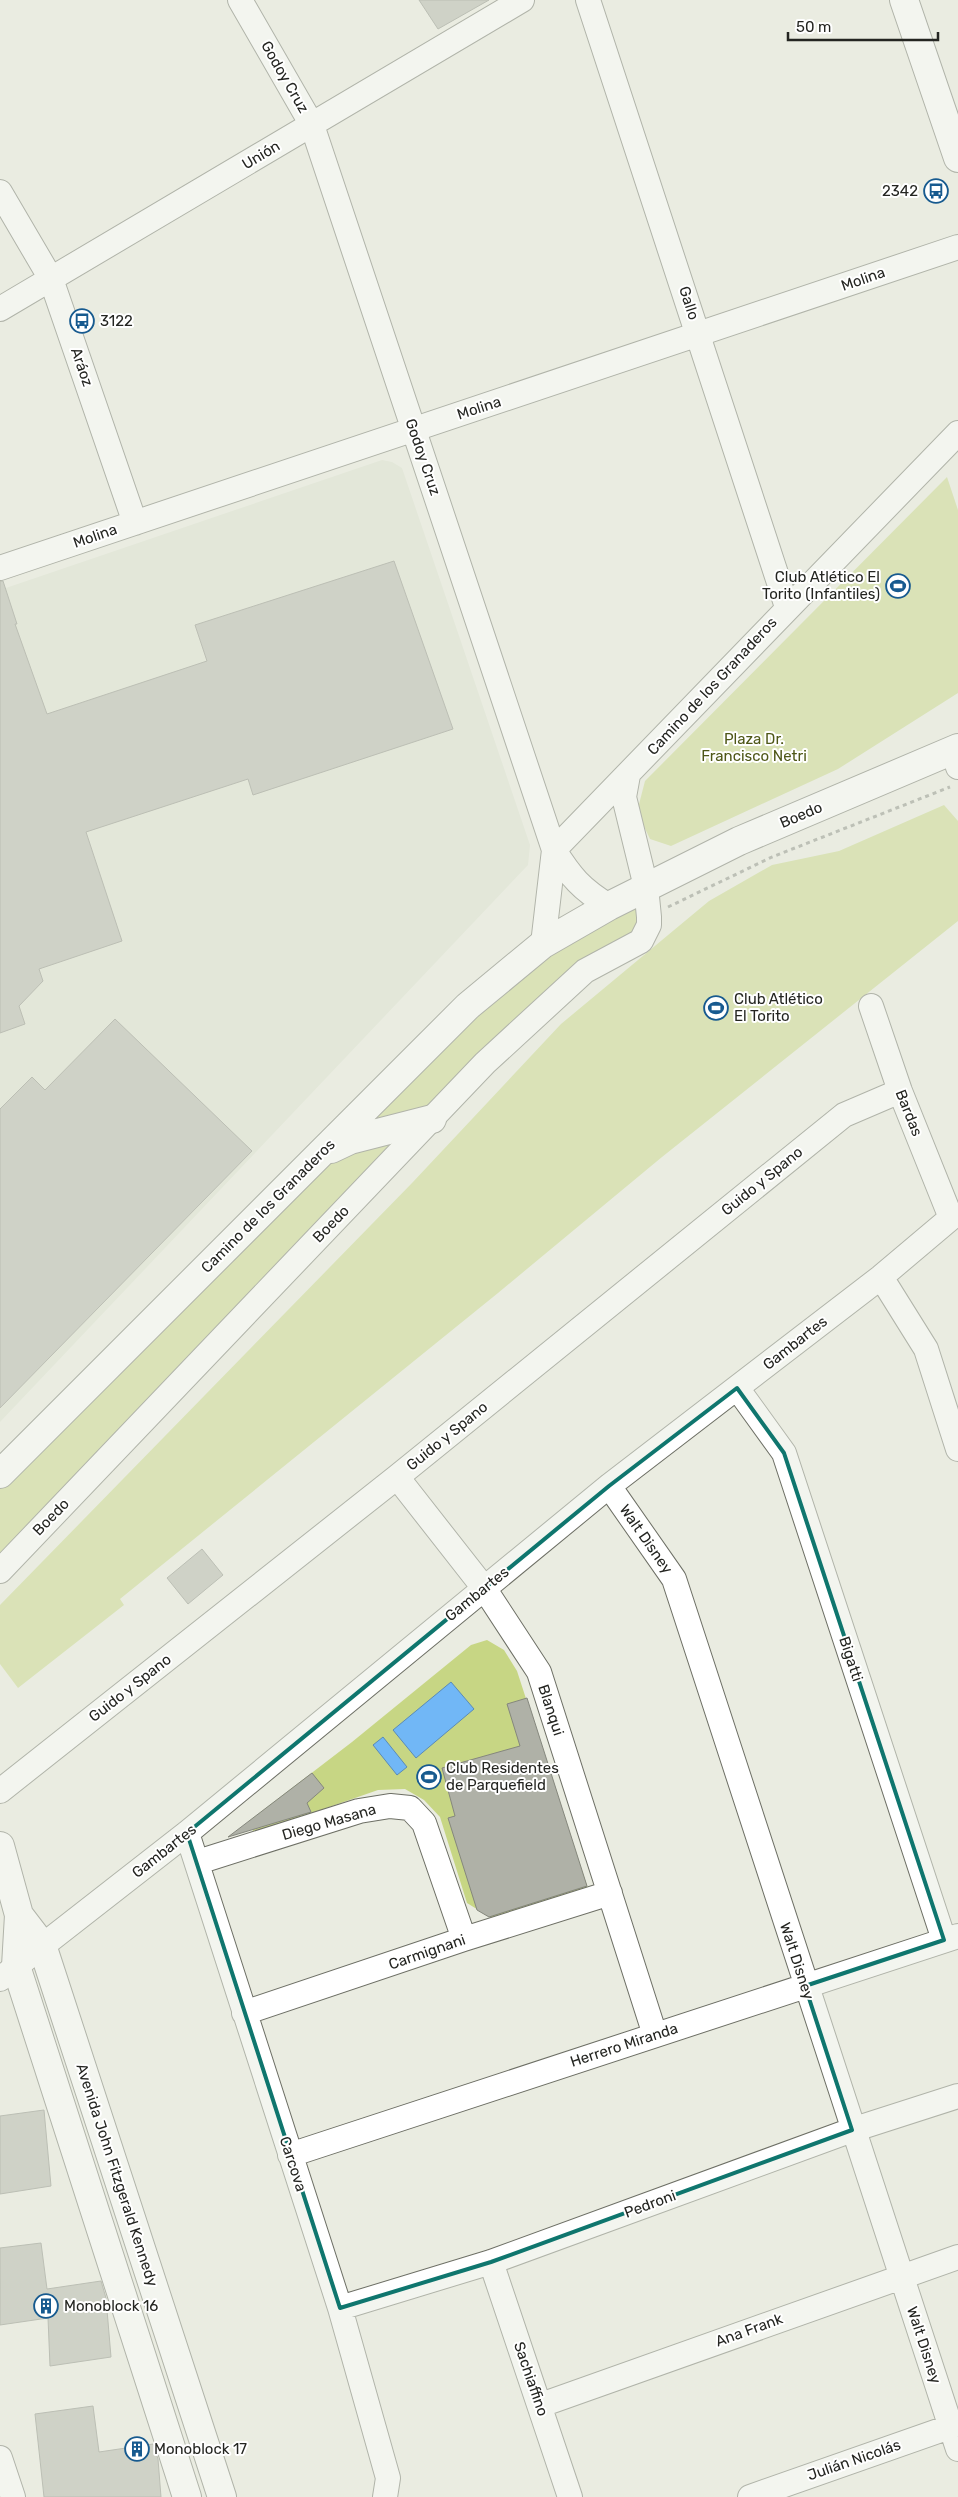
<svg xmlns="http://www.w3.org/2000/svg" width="958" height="2497" viewBox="0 0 958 2497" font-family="Rubik,sans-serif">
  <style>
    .built { fill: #dce0ce }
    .green { fill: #c7d684 }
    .water { fill: #71b7f6; stroke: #5a8bb6 }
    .building { fill: #afb1a7; stroke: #85877d }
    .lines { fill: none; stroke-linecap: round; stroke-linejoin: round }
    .minor-casing { stroke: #6d6f65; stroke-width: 26 }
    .tertiary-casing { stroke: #6d6f65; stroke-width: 30 }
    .secondary-casing { stroke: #6d6f65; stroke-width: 30 }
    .path { stroke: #878981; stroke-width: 3; stroke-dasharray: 4 4; stroke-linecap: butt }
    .minor { stroke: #fff; stroke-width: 24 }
    .tertiary { stroke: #fff; stroke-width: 28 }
    .secondary { stroke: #fff; stroke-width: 28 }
    .marked { fill: none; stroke: #0f766e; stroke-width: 4; stroke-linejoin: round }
    .labels { text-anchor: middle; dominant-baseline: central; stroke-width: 4; stroke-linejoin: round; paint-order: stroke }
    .street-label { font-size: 15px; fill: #242521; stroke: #fff }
    .poi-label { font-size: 15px; fill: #242521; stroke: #fff; text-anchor: start }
    .park-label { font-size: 15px; fill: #4e5717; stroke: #fff }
  </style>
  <rect width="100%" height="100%" fill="#eaece1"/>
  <path class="built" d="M382 460 392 462 402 468 530 845 528 865 0 1422V590Z"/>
  <path class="green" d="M947 477 958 510V693L838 769 671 846 650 839 637 812 645 781Z
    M944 805 958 821V921L662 1157 498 1293 120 1599 124 1605 18 1688 0 1664V1605L412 1183 561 1024 709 901 772 865 839 851Z
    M646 887 649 925 585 971 0 1571V1474L468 1006Z
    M487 1640 504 1650 517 1671 589 1892 496 1921 467 1903 440 1817 424 1800 405 1789 378 1790 289 1821 253 1831 249 1821 352 1742 471 1645Z"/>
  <path class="water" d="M451 1682 474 1709 416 1758 393 1730Z
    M383 1737 407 1767 397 1775 373 1745Z"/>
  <path class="building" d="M419 0H489L438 29Z
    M394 561 453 729 253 795 248 779 86 832 122 941 39 969 43 981 19 1006 25 1024 0 1033V581H3L17 624H15L47 714 207 661 195 625Z
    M115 1019 252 1151 0 1408V1109L32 1077 45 1090Z
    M202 1549 223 1575 188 1604 167 1578Z
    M527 1698 587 1886 489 1917 477 1910 448 1818 455 1816 442 1768 520 1746 507 1704Z
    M312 1773 324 1788 307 1803 311 1812 228 1837Z
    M44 2110 51 2186 0 2194V2116Z
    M41 2243 47 2289 101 2281 106 2298 111 2357 50 2366 48 2318 0 2325V2248Z
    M93 2406 99 2452 153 2444 158 2459 161 2497H44L35 2414Z"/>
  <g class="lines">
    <g class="minor-casing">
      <path id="minor" d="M240 0 312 125 554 850C571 877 581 889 609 906
        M588 0 787 607
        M0 192 51 279 135 523
        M0 309 522 0
        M0 568 958 247
        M953 750 958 767
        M543 944 554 850 958 433
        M871 1006 900 1091 951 1218
        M881 1277 926 1349 958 1449
        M737 1388 784 1453 944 1940
        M397 1477 484 1588 539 1672 655 2035
        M609 1486 674 1579 958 2449
        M0 1571 485 1063 585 971 641 941 649 925V917L646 887 624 797 628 775
        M0 1791 397 1477 844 1115 900 1091
        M187 1833 340 2308 388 2478 385 2497
        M198 1862 359 1811 390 1806 410 1808 424 1823 464 1939
        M0 1979 187 1833 609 1486 881 1277 951 1218 958 1215
        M244 2013 464 1939 610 1893
        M290 2155 958 1936
        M491 2262 570 2497
        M340 2308 491 2262 852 2130 958 2096
        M541 2405 958 2257
        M0 2458 13 2497
        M750 2497 958 2424"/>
    </g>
    <g class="tertiary-casing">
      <path id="tertiary" d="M904 0 958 158
        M0 1846 19 1915 16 1966 187 2497
        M19 1915 42 1945 222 2497"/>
    </g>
    <g class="secondary-casing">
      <path id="secondary" d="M331 1149 350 1140 432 1119
        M0 1474 468 1006 543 944 609 906 739 841 958 748"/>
    </g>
    <path class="path" d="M668 907 772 857 950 787"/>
    <use href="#minor" class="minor"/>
    <use href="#tertiary" class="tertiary"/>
    <use href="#secondary" class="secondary"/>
  </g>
  <path d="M0 0H958V2497H0ZM737 1388 784 1453 944 1940 805 1986 852 2130 491 2262 340 2308 187 1833 609 1486Z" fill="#eaece1" fill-opacity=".55" fill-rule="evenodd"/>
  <path class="marked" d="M737 1388 784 1453 944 1940 805 1986 852 2130 491 2262 340 2308 187 1833 609 1486Z"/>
  <defs>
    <g id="bus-ring" transform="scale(1.25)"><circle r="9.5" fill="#fff" stroke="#175a8f" stroke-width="1.5"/><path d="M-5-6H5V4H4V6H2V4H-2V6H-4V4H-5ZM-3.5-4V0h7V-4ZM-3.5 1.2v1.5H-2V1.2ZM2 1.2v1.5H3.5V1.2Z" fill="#175a8f"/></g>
    <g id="stadium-ring" transform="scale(1.25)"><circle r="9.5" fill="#fff" stroke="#175a8f" stroke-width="1.5"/><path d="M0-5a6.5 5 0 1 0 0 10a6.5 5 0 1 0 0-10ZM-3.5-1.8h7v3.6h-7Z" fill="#175a8f"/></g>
    <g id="building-ring" transform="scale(1.25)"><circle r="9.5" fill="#fff" stroke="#175a8f" stroke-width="1.5"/><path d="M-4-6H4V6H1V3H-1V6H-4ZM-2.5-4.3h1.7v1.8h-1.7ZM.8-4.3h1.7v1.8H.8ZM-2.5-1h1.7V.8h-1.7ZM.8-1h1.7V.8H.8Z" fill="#175a8f"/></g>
  </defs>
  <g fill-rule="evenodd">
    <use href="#bus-ring" x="936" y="191"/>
    <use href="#bus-ring" x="82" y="321"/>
    <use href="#stadium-ring" x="898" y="586"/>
    <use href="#stadium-ring" x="716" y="1008"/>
    <use href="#stadium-ring" x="429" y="1777"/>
    <use href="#building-ring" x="46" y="2306"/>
    <use href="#building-ring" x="137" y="2449"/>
  </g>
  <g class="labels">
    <g class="street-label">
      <text transform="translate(285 77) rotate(60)">Godoy Cruz</text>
      <text transform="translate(261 155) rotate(-31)">Unión</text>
      <text transform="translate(863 279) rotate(-19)">Molina</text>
      <text transform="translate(689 303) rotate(72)">Gallo</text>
      <text transform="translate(82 367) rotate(71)">Aráoz</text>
      <text transform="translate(479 408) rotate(-18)">Molina</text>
      <text transform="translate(423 457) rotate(71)">Godoy Cruz</text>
      <text transform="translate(95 536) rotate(-19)">Molina</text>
      <text transform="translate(712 686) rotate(-47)">Camino de los Granaderos</text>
      <text transform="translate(801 815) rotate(-23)">Boedo</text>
      <text transform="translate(909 1113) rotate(68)">Bardas</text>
      <text transform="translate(762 1181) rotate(-39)">Guido y Spano</text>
      <text transform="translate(268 1206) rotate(-45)">Camino de los Granaderos</text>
      <text transform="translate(331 1224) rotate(-46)">Boedo</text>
      <text transform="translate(795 1343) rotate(-38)">Gambartes</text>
      <text transform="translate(447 1436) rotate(-39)">Guido y Spano</text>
      <text transform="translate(51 1517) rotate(-46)">Boedo</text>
      <text transform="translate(646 1539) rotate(55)">Walt Disney</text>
      <text transform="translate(477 1594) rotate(-39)">Gambartes</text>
      <text transform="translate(851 1659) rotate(72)">Bigatti</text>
      <text transform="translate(130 1688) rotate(-38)">Guido y Spano</text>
      <text transform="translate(551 1710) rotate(72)">Blanqui</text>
      <text transform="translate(329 1822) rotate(-16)">Diego Masana</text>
      <text transform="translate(164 1851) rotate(-38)">Gambartes</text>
      <text transform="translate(427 1952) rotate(-19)">Carmignani</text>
      <text transform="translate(797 1961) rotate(72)">Walt Disney</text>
      <text transform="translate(624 2045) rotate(-18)">Herrero Miranda</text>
      <text transform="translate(293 2164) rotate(72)">Carcova</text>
      <text transform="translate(117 2175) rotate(72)">Avenida John Fitzgerald Kennedy</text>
      <text transform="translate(650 2204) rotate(-20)">Pedroni</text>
      <text transform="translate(749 2330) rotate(-20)">Ana Frank</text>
      <text transform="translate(924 2345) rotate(72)">Walt Disney</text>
      <text transform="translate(531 2379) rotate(71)">Sachiaffino</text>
      <text transform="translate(854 2460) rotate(-19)">Julián Nicolás</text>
    </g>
    <g class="poi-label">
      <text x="918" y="191" text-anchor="end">2342</text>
      <text x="100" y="321">3122</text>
      <text x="880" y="577" text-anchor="end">Club Atlético El<tspan x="880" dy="17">Torito (Infantiles)</tspan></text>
      <text x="734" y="999">Club Atlético<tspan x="734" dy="17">El Torito</tspan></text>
      <text x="446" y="1768">Club Residentes<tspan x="446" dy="17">de Parquefield</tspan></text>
      <text x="64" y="2306">Monoblock 16</text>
      <text x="154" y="2449">Monoblock 17</text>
    </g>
    <g class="park-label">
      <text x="754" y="739">Plaza Dr.<tspan x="754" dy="17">Francisco Netri</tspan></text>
    </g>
  </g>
  <path d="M788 32v8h150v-8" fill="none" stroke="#242521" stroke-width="2.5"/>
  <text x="796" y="32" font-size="15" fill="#242521" stroke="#ffffff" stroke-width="4" paint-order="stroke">50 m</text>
</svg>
